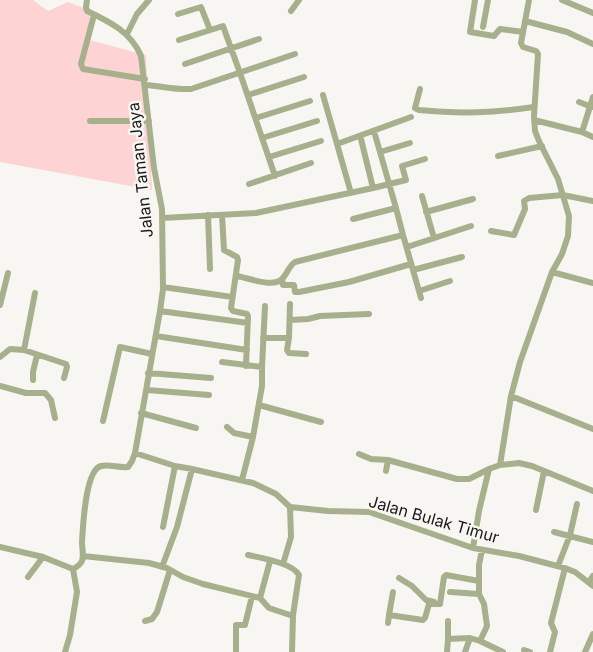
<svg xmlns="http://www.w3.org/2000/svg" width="593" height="652" viewBox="0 0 593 652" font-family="Inter,sans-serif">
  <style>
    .green { fill: #fed3d3 }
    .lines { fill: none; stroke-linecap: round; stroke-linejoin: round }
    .minor { stroke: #a7b08c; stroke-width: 6 }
    .labels { text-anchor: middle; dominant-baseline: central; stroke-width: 5; stroke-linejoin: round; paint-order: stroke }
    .street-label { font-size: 16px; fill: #181716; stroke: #f8f6f3 }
  </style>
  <rect width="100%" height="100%" fill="#f8f6f3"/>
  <path class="green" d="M0 0H33L48 11 68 2 91 11 89 40 146 55 152 190 0 162Z"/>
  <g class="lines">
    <path class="minor" d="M475 0 470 32 494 36 500 29 523 32
      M562 0 593 13
      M291 11 299 0
      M178 14 201 7 210 30
      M94 15 81 64 83 69 145 79
      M525 21 567 32 593 44
      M483 27 488 0
      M127 34 137 14 149 0
      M179 40 223 26 240 73
      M185 64 259 39
      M240 73 275 176
      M146 85C161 86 176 90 191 89L295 54
      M420 89 415 108 419 110C461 114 493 113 534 107
      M248 95 304 77
      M323 95 351 193
      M579 102 592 107
      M256 118 310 101
      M534 120 582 132 593 137
      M90 121H149
      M374 131 396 208
      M582 132 593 97
      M262 138 317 121
      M361 139 373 188 406 180 402 166 425 159
      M337 144 411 117
      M380 152 410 143
      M498 156 542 146
      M269 157 321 141
      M249 184 311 163
      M422 196 434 238
      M426 212 473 199
      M208 215 210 269
      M222 215 224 250 237 257 238 260 231 308 233 311 247 314 248 316 246 366
      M162 218 256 213 373 188
      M353 219 396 208 403 235
      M491 231 514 235 525 209 524 201 529 198 563 195 593 201
      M407 247 471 226
      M413 270 462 257
      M552 272 593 283
      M237 276C249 278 274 289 283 278 288 272 289 266 295 262L403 235 421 298
      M282 279 283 285H294L295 292H299L349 282 411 264
      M163 287 232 297
      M419 291 450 281
      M0 305 8 273
      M160 311 248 323
      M290 320 308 319 320 316 369 314
      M156 336 247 350
      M263 338H289L290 304
      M289 338 287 350 289 353 306 354
      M24 350 35 293
      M0 357 10 349 24 350 66 364 67 367 64 378
      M222 362 262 367V386L253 437 234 433 227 427
      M262 367 265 306
      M148 373 211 378
      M33 380V372L37 355
      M0 386 26 393H45L51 400 55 418
      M147 390 209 395
      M511 396 593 429
      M259 405 321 422
      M141 413 196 428
      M103 421 120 347 152 354
      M135 453 175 466 192 469 253 483 276 494 290 507 328 511 369 512 473 548 519 556 565 568 575 572 593 586
      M359 454 371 459 388 460 457 479H469L489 469
      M500 465 519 463 532 466 593 491
      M386 471 388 460
      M242 480 253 437
      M536 510 544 471
      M163 527 175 466
      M554 532 593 542
      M0 547 43 557 73 569C77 567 80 565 82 561 84 555 82 548 82 542 83 528 85 470 101 466 109 464 119 468 128 467L132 461 135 453 160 311 163 289 162 209 154 168 141 56C131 32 110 22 87 11L86 7 87 0
      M473 548 479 511 489 469 500 465 511 396 520 362 552 272 562 254 568 236 569 216 558 179 539 141 535 131 534 116 538 54 536 51 523 47 521 43 529 0
      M248 555C261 558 293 563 299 575L293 615 292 652
      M83 556 149 563 167 568 183 577 203 584 260 598 270 561
      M283 564 291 537 290 507
      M558 566 570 535 577 504
      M162 567 177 527 192 469
      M28 577 43 557
      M399 578 412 586 426 600 434 602
      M589 582 593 576
      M393 592 389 615 423 620 425 618 429 604H440
      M450 592 479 594
      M260 598 269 608 293 616
      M440 604 444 577 446 575 479 581
      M145 621 152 619 157 612 170 570
      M448 621V639L470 638 480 641 487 626 484 604 479 594V565L482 550
      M388 623 389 615
      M480 641 503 652
      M524 650 530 652
      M65 652 70 635 77 592 73 569
      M236 652V625H245L252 596
      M447 652 448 639
      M465 652 470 638
      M550 652 555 632 551 623 565 568
      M585 652 593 634"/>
  </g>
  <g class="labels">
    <g class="street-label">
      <text transform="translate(140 170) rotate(-96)">Jalan Taman Jaya</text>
      <text transform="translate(434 519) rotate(16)">Jalan Bulak Timur</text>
    </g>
  </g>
</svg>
